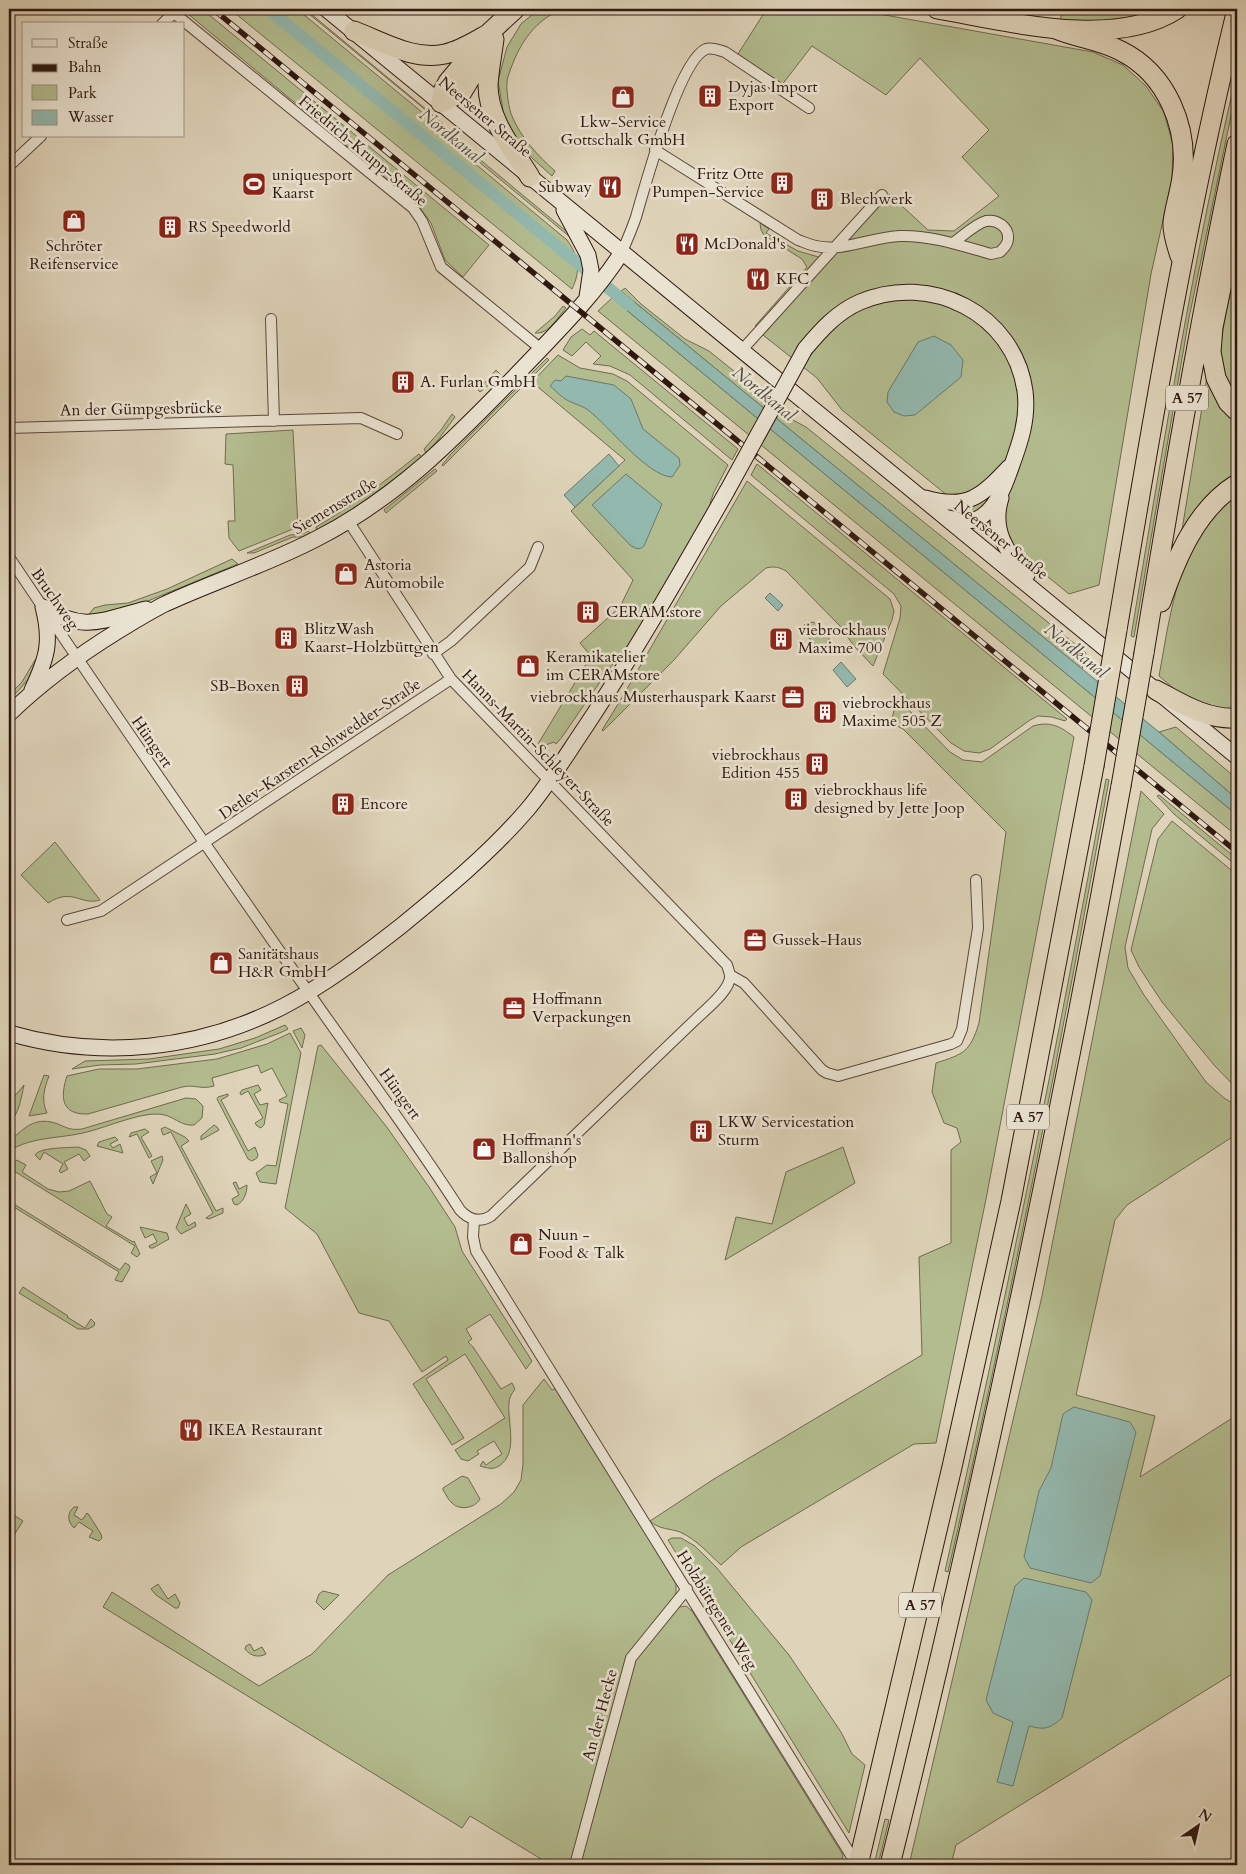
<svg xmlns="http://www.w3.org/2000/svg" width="1246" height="1874" viewBox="0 0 1246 1874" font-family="Cardo,serif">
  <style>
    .green { fill: #b3bc8f; stroke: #706a4f }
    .water { fill: #93b8ae; stroke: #6b786e }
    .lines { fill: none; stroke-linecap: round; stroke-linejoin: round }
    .canal { stroke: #93b8ae; stroke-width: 12 }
    .street-casing { stroke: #5a473a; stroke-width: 12 }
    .secondary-casing { stroke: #2e180f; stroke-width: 17 }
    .highway-casing { stroke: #2e180f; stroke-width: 21 }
    .street { stroke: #eae3d2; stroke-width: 10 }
    .secondary { stroke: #eae3d2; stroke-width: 15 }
    .highway { stroke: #dfd4ba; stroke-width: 19 }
    .rail-casing { stroke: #2e180f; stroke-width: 5.5 }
    .rail { stroke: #eae3d2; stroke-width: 4; stroke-dasharray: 11; stroke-linecap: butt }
    .secondary-bridge-casing { stroke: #2e180f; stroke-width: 17; stroke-linecap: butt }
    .highway-bridge-casing { stroke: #2e180f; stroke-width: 21; stroke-linecap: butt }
    .secondary-bridge { stroke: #eae3d2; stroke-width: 15 }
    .highway-bridge { stroke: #dfd4ba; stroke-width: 19 }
    .labels { text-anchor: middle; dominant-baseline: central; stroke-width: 5; stroke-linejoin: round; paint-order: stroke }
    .shield { fill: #eae3d2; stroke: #66554a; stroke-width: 1 }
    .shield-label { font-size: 15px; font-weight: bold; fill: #2e180f }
    .poi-label { font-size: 16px; fill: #2e180f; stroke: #eae3d2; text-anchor: start }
    .street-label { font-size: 16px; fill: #2e180f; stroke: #eae3d2 }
    .water-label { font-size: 18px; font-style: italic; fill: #4c483f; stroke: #eae3d2 }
  </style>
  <rect width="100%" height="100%" fill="#dfd4ba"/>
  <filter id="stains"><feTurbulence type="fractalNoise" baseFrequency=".004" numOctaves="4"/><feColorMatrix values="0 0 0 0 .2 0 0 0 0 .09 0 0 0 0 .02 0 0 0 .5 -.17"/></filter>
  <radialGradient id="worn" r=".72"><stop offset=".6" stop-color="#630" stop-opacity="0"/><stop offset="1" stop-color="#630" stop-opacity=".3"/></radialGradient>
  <path class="green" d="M182 9H202L489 245 463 277 445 260 431 223 418 205Z
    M230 9H297L429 118 461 152 567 240C579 257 581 270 572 289Z
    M303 9H305L439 120 460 143 572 236 570 237 462 148 439 121Z
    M539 9H564C536 18 519 44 510 71 509 74 507 78 507 82 506 89 509 110 512 116 521 138 538 156 555 171L552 176 532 158 517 141 504 116 498 81 507 47 521 24Z
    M757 9H851L1093 52 1123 65 1146 86 1164 112 1173 145 1172 180 1151 274 1099 585 1069 594 842 410 817 378 763 335 889 194 928 230 954 231 999 196 962 157 989 130 920 58 886 95 812 46 781 86 736 57 766 10Z
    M1111 9H1169L1124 23 1060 20 1063 10 1095 11Z
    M1237 72V87L1189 318 1134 637 1131 636C1163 448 1193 258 1237 72Z
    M760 223 769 229 766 233 798 251 822 258 761 325 755 326 807 267 802 259 764 235 761 230Z
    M1237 263V397C1229 385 1223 373 1221 358 1219 335 1232 288 1237 263Z
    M625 288 641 304 685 339 709 351 750 384 758 395 791 419 806 427 1086 653 1082 669 621 291Z
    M612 298 1237 815V836L598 311Z
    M563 306 566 308C558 317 548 335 535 333L555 316Z
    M582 329 590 335 594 331 738 449 732 460 630 375 610 366 593 364 601 356 586 342 572 356 563 350 571 337Z
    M558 355 580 368 613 374 627 381 728 465 714 492 710 503 712 504 660 595 629 644 609 669 562 737 556 744 554 742 543 746 538 744 591 656 580 643 620 607 633 580 571 511 625 460 532 382Z
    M547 358 549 360 443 466 442 465 451 454Z
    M496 370 501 375 480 392 478 390Z
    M1207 377 1217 399 1237 423V477L1181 536Z
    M452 414 455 417 438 440 426 453 424 449 441 430Z
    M293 430 298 527 239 551 229 538 228 521H235L233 465 225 464 226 434Z
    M419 454 422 457C388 484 355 509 317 531L316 527C353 505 386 481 419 454Z
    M757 464 1067 719 1065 721 1052 717 1038 716 1030 720 990 749 979 753 964 751 951 743 883 674 900 618 901 606 894 594 751 475Z
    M435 469 437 471 386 513 384 510Z
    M747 481 890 599 894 611 892 620 873 666 854 646 840 626 786 571C779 567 774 566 766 568L721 606 674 660 603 731 602 730 620 701Z
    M1237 493V711L1210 709 1184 697 1159 676C1171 611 1179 534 1237 493Z
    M308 531 311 534 304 537H293L254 553H247L290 535 302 534Z
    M232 559 238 564 126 610 86 618 94 608 105 605 128 603 167 589Z
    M814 622 829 638 830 644 827 649C815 647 805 637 804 625L807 623Z
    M35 660H39C32 677 22 687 9 700V695L22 682Z
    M897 698 950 752 963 760 982 762 1033 726C1050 721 1060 726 1074 737L986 1199 936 1443 914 1444 741 1547 721 1565C708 1553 697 1540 680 1532 669 1528 660 1530 650 1521L714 1479 922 1355 919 1257 951 1243V1150L961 1142 957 1128 944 1123 932 1092 936 1063C964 1054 970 1052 979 1023L1006 832 903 729 891 723Z
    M1176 727 1237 779V799L1159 732Z
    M1106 779 1109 780C1061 1045 1009 1310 948 1572L945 1571C1004 1309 1058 1045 1106 779Z
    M1141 791 1164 814 1152 829 1125 947 1128 968 1144 995 1206 1082 1224 1098 1237 1106V1134L1127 1205 1115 1220 1076 1395 1155 1416 1140 1477 1237 1415V1671L956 1845 951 1865H909L1042 1296Z
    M1159 795 1237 859V866L1174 814 1157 796Z
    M1172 821 1237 875V1089L1214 1065 1162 1002 1139 967 1131 950 1158 839Z
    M55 842 100 900C80 906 73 887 48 903L21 875Z
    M285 1025 288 1029 282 1032 241 1048 215 1054 136 1064 100 1065 72 1069 85 1061 149 1059 219 1049 255 1038Z
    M301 1028 305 1035 302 1048 293 1031Z
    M290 1033 301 1053 276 1184 260 1182 256 1173 267 1165 276 1166 288 1104 280 1102 279 1100 287 1096 272 1068 261 1073 258 1065 212 1078 214 1086C200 1090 195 1084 182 1087L88 1114C61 1115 60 1097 67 1076L99 1069H137L217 1059 267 1044Z
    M321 1045 386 1126 429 1187 455 1227 462 1251 532 1361 526 1369 490 1314 466 1329 472 1339 468 1342 473 1347 501 1389 512 1383 515 1389C512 1393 509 1398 509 1403 507 1422 519 1453 499 1466 493 1470 487 1468 480 1466L483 1461 486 1465 502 1454 494 1441 477 1451 479 1454 468 1461 461 1459 455 1450 505 1418 465 1354 426 1379 464 1438 452 1445 413 1384 448 1360 446 1356 422 1372 389 1321 359 1313 317 1234 285 1208 318 1046Z
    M44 1075 49 1076C44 1089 41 1100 47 1113L29 1116Z
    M24 1085C21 1099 19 1114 9 1123V1103Z
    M258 1085 261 1090 254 1094 260 1105 268 1103 264 1125 261 1128 257 1126 255 1123 263 1118 248 1091 241 1095 240 1093 242 1090Z
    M228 1094V1096L221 1100 248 1151 255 1147 258 1155 257 1158 252 1161 248 1159 217 1099 218 1097Z
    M186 1098 196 1099 203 1106 202 1118 194 1125C181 1127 172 1114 158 1114 139 1113 107 1127 87 1132 60 1139 33 1136 9 1151V1142C21 1131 32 1118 51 1122 65 1125 66 1131 82 1129Z
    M214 1125 217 1127 219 1130 201 1140V1136Z
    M165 1127 185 1137 189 1141 181 1146 216 1211 223 1208V1213L209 1219 206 1218 213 1213 171 1132 163 1135 161 1129Z
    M145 1129 149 1132 141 1137 152 1156 149 1158 137 1134 129 1137 131 1133Z
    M115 1137 118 1140 110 1144 113 1148 120 1144 123 1153 97 1146 99 1142Z
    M78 1147 86 1150 90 1156 84 1161 79 1154 64 1162 68 1169 61 1173 59 1171 63 1164 44 1152 40 1160 35 1155C40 1147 67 1148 78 1147Z
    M843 1147 855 1183 725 1260 736 1217 772 1224 786 1172Z
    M162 1156 163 1160 153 1184 150 1177 157 1173 151 1161Z
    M17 1160 26 1165 22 1172 48 1189 59 1192 69 1191 90 1181 107 1214 112 1217 106 1226 133 1242 134 1241 140 1254 137 1257 131 1253 135 1246 9 1168V1166Z
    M236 1182 239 1189 247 1185C247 1193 244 1201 237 1205L234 1204 232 1199 239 1195 233 1183Z
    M9 1201 120 1270 125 1263 129 1265 130 1268 122 1282 115 1280 119 1272 9 1204Z
    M186 1204 191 1214 184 1218 188 1226 195 1222 196 1226 181 1234 176 1228Z
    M140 1227 167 1233 169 1239 153 1248H150L149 1246 157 1242 153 1234 145 1238Z
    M23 1287 68 1316 67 1317 85 1328 91 1319 95 1323 94 1326 88 1329H78L19 1293Z
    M544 1379 552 1390 556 1388 594 1447 676 1584V1593L672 1601 634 1646 571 1865H551L470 1816 462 1828 103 1607 112 1592 259 1686 312 1654 388 1575 501 1504 514 1492 521 1480 523 1464V1405Z
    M462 1476 468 1478 480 1499C475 1508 460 1511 452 1503 448 1500 446 1494 443 1490V1488Z
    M74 1507H78L74 1515 82 1520 87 1513 89 1515 101 1534 102 1538 99 1541 89 1537 93 1531 79 1522 74 1528C67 1521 67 1513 74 1507Z
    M9 1512 23 1521 9 1543Z
    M672 1538H681L695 1546 716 1567 789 1655 841 1732 852 1754 865 1765 849 1833 668 1540Z
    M158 1584 168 1599 175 1594 180 1603 178 1608H175L156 1595 151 1589Z
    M323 1591 339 1595 324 1610 316 1602 319 1594Z
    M686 1606 692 1611 843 1855 841 1865H579L636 1657 679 1607Z
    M250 1644 254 1651 262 1647 266 1654C259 1658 250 1656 245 1649L246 1646Z
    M885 1819 889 1820 878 1865H874Z"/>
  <path class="water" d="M621 291 1159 732 1237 799V815L612 298Z
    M934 336 951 345 963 360 961 377 915 415 904 416 894 412 887 402 888 392 918 342Z
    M566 376 614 385 631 399 643 429 679 458 680 465 672 477C647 476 609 426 588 410 583 406 577 405 571 402 563 399 556 391 550 386L555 380 561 381Z
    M609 454 619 466 575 507 564 495Z
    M626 474 662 504 644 546C639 551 635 548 630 545L592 505Z
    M770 593 783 605 778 611 765 598Z
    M841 662 856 679 847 687 833 670Z
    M1074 1407 1130 1422 1136 1432 1100 1576 1091 1583 1030 1568 1024 1557 1039 1491 1051 1468 1063 1414Z
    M1024 1578 1086 1592 1092 1600 1062 1718C1049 1729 1045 1730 1029 1726L1013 1786 997 1782 1013 1722 993 1713 986 1700 1015 1586Z"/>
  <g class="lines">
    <path class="canal" d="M268 9 629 305"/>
    <g class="street-casing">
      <path id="street" d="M169 9 413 208 422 221 441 267 541 349
        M162 24 174 13
        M655 150 798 240C804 242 810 245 816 246 844 252 872 237 900 236 931 235 962 246 991 254L1000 252C1004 248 1008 244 1008 239 1009 227 997 219 986 221 975 224 963 236 953 243
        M9 166 41 136
        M622 252C627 240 632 229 636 217 645 186 679 60 706 49 712 47 719 50 725 52L809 108
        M271 319 274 421
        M742 350 882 195
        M9 428 361 418 397 434
        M9 557C109 706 211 853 314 1000 363 1070 414 1138 460 1210 469 1220 480 1223 491 1216L696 1019C705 1010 731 990 730 976 730 973 728 969 727 965L451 679 349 522
        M433 654 451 641 530 567 538 547
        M67 920 101 911 451 679
        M730 975 744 983 822 1070 827 1073 838 1076 951 1044 957 1041 962 1029 978 928 976 880
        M474 1220 473 1237 476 1251 857 1865
        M575 1865 631 1658 687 1589"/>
    </g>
    <g class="secondary-casing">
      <path id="secondary" d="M326 9 1237 757
        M564 210 588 255 591 270 587 297
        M805 349C821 330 837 312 860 302 930 272 1014 313 1025 391 1029 422 1018 448 1008 476 1002 493 989 521 967 521 961 521 954 519 948 518
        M925 498C967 510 981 497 1009 467
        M1001 498C991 529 1006 552 1027 575
        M43 607C85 633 102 620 146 609
        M32 690C47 658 52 642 43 607
        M9 714C42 682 79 655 118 631 133 622 149 612 165 604 215 581 268 564 316 539 399 497 457 436 520 371 556 333 594 296 622 252
        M9 1033C101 1060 199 1050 284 1006 326 984 364 955 401 926 445 890 490 853 527 810 549 784 567 754 586 726 637 649 682 570 727 491"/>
    </g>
    <g class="highway-casing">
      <path id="highway" d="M937 9C1007 21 1114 50 1177 9
        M1056 29C1077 38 1101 40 1121 51 1167 74 1189 128 1182 177 1180 192 1175 207 1173 222 1172 233 1177 246 1180 256
        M354 31C383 42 414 61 445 54 460 51 474 42 488 34
        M494 39C492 54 489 70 488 85 488 120 513 149 530 177
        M441 103 443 91 448 82 488 34 515 9
        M441 103 462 92 489 47
        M1237 211 1213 327 1211 352 1216 378 1228 402 1237 411
        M1161 602C1176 559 1196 509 1237 484
        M1117 630C1152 422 1187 214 1237 9
        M1144 653C1172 483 1201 313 1237 144
        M1156 690C1182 704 1207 720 1237 718
        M858 1865 952 1467 1011 1201 1094 766
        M890 1865C979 1508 1055 1148 1121 786"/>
    </g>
    <use href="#street" class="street"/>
    <use href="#secondary" class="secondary"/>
    <use href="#highway" class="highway"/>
    <g class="rail-casing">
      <path id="rail" d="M213 9 1237 852"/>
    </g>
    <use href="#rail" class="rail"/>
    <g class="secondary-bridge-casing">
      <path id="secondary-bridge" d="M727 491 805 349"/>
    </g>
    <g class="highway-bridge-casing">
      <path id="highway-bridge" d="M1094 766 1117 630
        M1121 786 1144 653"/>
    </g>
    <use href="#secondary-bridge" class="secondary-bridge"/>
    <use href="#highway-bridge" class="highway-bridge"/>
  </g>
  <defs>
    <g id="building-square" transform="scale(1.25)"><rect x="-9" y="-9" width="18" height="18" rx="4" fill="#8f2418" stroke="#eae3d2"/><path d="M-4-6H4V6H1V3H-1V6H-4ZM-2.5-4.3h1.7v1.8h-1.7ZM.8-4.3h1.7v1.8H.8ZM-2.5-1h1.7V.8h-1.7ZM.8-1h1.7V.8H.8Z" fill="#fff"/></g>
    <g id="shop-square" transform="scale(1.25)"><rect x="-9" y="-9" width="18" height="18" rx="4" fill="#8f2418" stroke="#eae3d2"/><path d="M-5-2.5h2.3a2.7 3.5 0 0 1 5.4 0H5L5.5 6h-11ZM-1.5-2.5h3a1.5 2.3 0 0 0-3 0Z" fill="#fff"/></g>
    <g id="stadium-square" transform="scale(1.25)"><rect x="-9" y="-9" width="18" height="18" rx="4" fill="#8f2418" stroke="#eae3d2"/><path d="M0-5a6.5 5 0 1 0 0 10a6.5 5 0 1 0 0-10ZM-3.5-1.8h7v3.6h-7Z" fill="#fff"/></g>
    <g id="restaurant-square" transform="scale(1.25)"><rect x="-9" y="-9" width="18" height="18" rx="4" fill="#8f2418" stroke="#eae3d2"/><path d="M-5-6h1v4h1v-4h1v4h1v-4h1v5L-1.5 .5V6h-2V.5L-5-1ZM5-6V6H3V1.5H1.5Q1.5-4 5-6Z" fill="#fff"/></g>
    <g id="office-square" transform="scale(1.25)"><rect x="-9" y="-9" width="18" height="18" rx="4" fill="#8f2418" stroke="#eae3d2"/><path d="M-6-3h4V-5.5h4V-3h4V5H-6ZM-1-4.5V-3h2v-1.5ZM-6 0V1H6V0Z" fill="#fff"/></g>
  </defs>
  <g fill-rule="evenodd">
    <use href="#building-square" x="710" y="96"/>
    <use href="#shop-square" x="623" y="97"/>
    <use href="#building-square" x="782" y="183"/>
    <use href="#stadium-square" x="254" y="184"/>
    <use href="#restaurant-square" x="610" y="187"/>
    <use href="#building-square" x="822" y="199"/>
    <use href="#shop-square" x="74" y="221"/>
    <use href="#building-square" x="170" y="227"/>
    <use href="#restaurant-square" x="687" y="244"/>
    <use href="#restaurant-square" x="758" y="279"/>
    <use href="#building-square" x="403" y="382"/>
    <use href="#shop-square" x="346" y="574"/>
    <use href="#building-square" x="588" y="612"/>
    <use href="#building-square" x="286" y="638"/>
    <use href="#building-square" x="781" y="639"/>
    <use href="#shop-square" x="528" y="666"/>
    <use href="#building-square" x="297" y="686"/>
    <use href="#office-square" x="793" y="697"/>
    <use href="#building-square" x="825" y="712"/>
    <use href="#building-square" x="817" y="764"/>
    <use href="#building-square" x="796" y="799"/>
    <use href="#building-square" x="343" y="804"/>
    <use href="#office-square" x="755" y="940"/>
    <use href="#shop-square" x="221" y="963"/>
    <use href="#office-square" x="514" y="1008"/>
    <use href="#building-square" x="701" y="1131"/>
    <use href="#shop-square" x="484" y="1149"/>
    <use href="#shop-square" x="521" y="1244"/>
    <use href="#restaurant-square" x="191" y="1430"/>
  </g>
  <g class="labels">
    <g class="shield">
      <rect x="1166" y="385.5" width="42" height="25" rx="4"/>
      <rect x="1007" y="1104.5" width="42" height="25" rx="4"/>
      <rect x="899" y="1592.5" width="42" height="25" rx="4"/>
    </g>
    <g class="shield-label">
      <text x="1187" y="398">A 57</text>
      <text x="1028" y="1117">A 57</text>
      <text x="920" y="1605">A 57</text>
    </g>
    <g class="poi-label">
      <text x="728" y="87">Dyjas Import<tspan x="728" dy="18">Export</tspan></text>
      <text x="623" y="122" text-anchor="middle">Lkw-Service<tspan x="623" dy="18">Gottschalk GmbH</tspan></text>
      <text x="764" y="174" text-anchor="end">Fritz Otte<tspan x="764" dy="18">Pumpen-Service</tspan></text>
      <text x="272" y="175">uniquesport<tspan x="272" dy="18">Kaarst</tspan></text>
      <text x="592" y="187" text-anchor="end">Subway</text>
      <text x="840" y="199">Blechwerk</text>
      <text x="188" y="227">RS Speedworld</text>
      <text x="704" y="244">McDonald's</text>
      <text x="74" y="246" text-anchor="middle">Schröter<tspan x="74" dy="18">Reifenservice</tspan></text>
      <text x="776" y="279">KFC</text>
      <text x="420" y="382">A. Furlan GmbH</text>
      <text x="364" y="565">Astoria<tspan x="364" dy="18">Automobile</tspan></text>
      <text x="606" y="612">CERAM.store</text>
      <text x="304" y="629">BlitzWash<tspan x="304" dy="18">Kaarst-Holzbüttgen</tspan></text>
      <text x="798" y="630">viebrockhaus<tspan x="798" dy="18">Maxime 700</tspan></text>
      <text x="546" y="657">Keramikatelier<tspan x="546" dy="18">im CERAMstore</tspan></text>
      <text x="280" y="686" text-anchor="end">SB-Boxen</text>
      <text x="776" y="697" text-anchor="end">viebrockhaus Musterhauspark Kaarst</text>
      <text x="842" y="703">viebrockhaus<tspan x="842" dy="18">Maxime 505 Z</tspan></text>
      <text x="800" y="755" text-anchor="end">viebrockhaus<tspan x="800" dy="18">Edition 455</tspan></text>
      <text x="814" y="790">viebrockhaus life<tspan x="814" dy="18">designed by Jette Joop</tspan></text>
      <text x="360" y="804">Encore</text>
      <text x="772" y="940">Gussek-Haus</text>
      <text x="238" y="954">Sanitätshaus<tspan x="238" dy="18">H&amp;R GmbH</tspan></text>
      <text x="532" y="999">Hoffmann<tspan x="532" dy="18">Verpackungen</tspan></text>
      <text x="718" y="1122">LKW Servicestation<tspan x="718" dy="18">Sturm</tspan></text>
      <text x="502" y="1140">Hoffmann's<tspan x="502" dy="18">Ballonshop</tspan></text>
      <text x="538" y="1235">Nuun -<tspan x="538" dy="18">Food &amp; Talk</tspan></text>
      <text x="208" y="1430">IKEA Restaurant</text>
    </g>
    <g class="street-label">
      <text transform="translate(485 117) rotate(40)">Neersener Straße</text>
      <text transform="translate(363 151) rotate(40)">Friedrich-Krupp-Straße</text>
      <text transform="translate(141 409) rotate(-1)">An der Gümpgesbrücke</text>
      <text transform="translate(335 506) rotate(-31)">Siemensstraße</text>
      <text transform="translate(1001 540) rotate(39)">Neersener Straße</text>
      <text transform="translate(55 599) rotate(55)">Bruchweg</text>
      <text transform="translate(152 742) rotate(55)">Hüngert</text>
      <text transform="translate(538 748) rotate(46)">Hanns-Martin-Schleyer-Straße</text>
      <text transform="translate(320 749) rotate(-34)">Detlev-Karsten-Rohwedder-Straße</text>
      <text transform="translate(400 1094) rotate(54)">Hüngert</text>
      <text transform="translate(717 1610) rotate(58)">Holzbüttgener Weg</text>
      <text transform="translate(600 1715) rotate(-75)">An der Hecke</text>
    </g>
    <g class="water-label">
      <text transform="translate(451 136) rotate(39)">Nordkanal</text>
      <text transform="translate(764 394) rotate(39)">Nordkanal</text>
      <text transform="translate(1076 651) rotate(39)">Nordkanal</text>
    </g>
  </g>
  <rect width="1246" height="1874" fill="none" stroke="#dfd4ba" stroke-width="30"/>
  <rect x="10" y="10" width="1226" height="1854" fill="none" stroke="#2e180f" stroke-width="2.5"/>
  <rect x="15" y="15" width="1216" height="1844" fill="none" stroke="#2e180f"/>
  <rect x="22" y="22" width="162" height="115" fill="#eae3d2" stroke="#9f9284"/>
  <rect x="32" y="39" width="25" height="8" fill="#eae3d2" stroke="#9f9284"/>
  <text x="68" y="48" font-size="15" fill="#2e180f">Straße</text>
  <rect x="32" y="64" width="25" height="8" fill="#2e180f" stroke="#9f9284"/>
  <text x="68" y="72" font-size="15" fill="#2e180f">Bahn</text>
  <rect x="32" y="85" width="25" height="15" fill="#b3bc8f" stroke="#9f9284"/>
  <text x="68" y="98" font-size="15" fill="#2e180f">Park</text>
  <rect x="32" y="110" width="25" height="15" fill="#93b8ae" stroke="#9f9284"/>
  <text x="68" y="122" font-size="15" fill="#2e180f">Wasser</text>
  <g transform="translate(1198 1826) rotate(34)" stroke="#eae3d2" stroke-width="4" paint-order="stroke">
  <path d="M0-4L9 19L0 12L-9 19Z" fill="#2e180f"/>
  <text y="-8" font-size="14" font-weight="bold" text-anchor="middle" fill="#2e180f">N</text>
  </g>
  <rect width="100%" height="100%" filter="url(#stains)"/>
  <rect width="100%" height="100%" fill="url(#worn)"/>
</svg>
